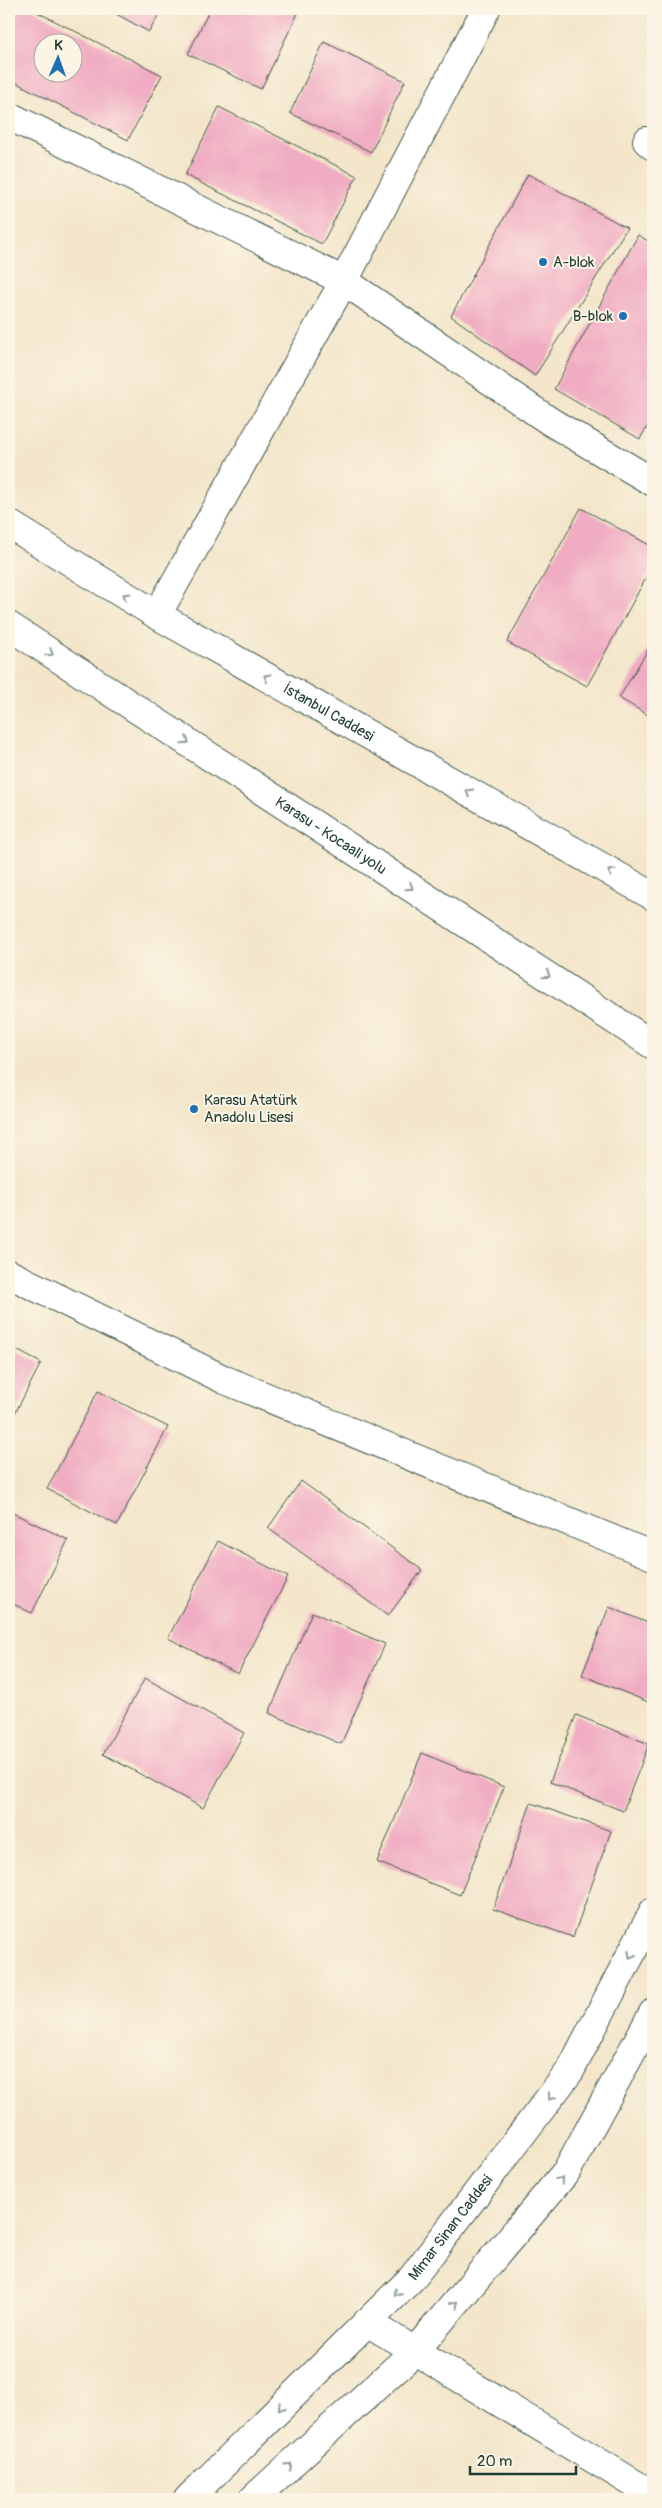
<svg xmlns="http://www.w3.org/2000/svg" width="662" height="2508" viewBox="0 0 662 2508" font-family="Pangolin,sans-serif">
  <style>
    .building { fill: #f0acc2; fill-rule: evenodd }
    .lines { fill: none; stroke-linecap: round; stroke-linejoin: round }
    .minor-casing { stroke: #3f564a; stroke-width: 30 }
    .major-casing { stroke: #3f564a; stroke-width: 30 }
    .highway-casing { stroke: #3f564a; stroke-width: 30 }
    .minor { stroke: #fff; stroke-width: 28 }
    .major { stroke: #fff; stroke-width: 28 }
    .highway { stroke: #fff; stroke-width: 28 }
    .oneway { stroke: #8f9e9a }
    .poi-dot { fill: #1f6fb2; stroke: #fcf5e5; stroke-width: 2 }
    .labels { text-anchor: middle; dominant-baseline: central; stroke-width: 4; stroke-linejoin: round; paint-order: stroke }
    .poi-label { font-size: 15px; fill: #1f3d34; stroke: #fcf5e5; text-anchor: start }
    .street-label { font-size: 15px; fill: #1f3d34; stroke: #fcf5e5 }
  </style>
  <rect width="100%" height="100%" fill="#fcf5e5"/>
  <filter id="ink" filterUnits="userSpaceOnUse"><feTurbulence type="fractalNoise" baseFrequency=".02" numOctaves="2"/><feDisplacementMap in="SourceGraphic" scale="10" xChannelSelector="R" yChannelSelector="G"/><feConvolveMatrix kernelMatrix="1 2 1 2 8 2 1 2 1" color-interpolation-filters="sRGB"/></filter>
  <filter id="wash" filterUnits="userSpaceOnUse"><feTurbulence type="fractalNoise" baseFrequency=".0096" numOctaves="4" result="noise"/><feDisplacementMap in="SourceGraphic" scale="20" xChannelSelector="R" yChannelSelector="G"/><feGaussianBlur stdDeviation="1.12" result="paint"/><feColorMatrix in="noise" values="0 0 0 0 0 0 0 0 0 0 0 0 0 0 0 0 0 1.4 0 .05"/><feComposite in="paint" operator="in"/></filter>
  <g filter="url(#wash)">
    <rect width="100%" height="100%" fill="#f3e6ca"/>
    <g id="blocks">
      <path class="building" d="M9 9H31L162 75 128 140 9 79ZM42 42H72V72H42Z
        M107 9H162L149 32Z
        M210 9H300L261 89 188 54Z
        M324 42 405 81 371 152 290 113Z
        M219 107 357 176 322 244 185 175Z
        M528 174 627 228 535 376 451 316Z
        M638 235 653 244V417L640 439 554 389Z
        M581 508 653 547V565L587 686 507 642Z
        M653 641V718L619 698Z
        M9 1346 41 1363 9 1425Z
        M98 1391 168 1427 117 1525 47 1489Z
        M301 1481 422 1570 388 1616 268 1528Z
        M9 1511 68 1540 32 1613 9 1602Z
        M218 1541 288 1577 238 1674 168 1638Z
        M609 1607 653 1625V1704L582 1675Z
        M312 1612 385 1644 341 1744 269 1713Z
        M145 1678 244 1733 203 1808 103 1754Z
        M576 1715 649 1744 623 1811 550 1782Z
        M422 1753 504 1787 460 1895 377 1862Z
        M531 1803 611 1831 573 1937 493 1909Z"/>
    </g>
  </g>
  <g filter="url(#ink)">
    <use href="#blocks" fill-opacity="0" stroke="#3f564a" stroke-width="1"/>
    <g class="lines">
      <g class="minor-casing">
        <path id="minor" d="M9 116 344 281 551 422 653 482
          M647 141 653 146
          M157 615 344 281 486 9
          M9 1274 225 1380 653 1556
          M367 2322 653 2495"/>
      </g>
      <g class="major-casing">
        <g id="major">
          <path id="s1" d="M188 2499 412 2278 570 2071 653 1912"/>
          <path d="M253 2499 415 2351 566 2172 653 2013"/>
        </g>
      </g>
      <g class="highway-casing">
        <g id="highway">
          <path id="s2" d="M9 524 157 615 653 896"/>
          <path id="s3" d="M9 626 653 1045"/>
        </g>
      </g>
      <use href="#minor" class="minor"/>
      <use href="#major" class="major"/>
      <use href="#highway" class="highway"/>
    </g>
    <defs><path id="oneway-chevron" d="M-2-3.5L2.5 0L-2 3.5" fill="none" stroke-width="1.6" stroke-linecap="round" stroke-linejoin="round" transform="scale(1.25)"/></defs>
    <g class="oneway">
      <use href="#oneway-chevron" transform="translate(126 596) rotate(-148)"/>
      <use href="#oneway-chevron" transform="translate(50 653) rotate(33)"/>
      <use href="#oneway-chevron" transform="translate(267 677) rotate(-150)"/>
      <use href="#oneway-chevron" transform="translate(186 741) rotate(33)"/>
      <use href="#oneway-chevron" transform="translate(469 792) rotate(-150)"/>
      <use href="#oneway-chevron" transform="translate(611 872) rotate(-150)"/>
      <use href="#oneway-chevron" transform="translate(410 887) rotate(33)"/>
      <use href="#oneway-chevron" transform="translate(547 975) rotate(33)"/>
      <use href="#oneway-chevron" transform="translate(631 1955) rotate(118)"/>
      <use href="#oneway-chevron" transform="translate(551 2097) rotate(127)"/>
      <use href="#oneway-chevron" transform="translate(560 2180) rotate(-50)"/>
      <use href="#oneway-chevron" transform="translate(397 2293) rotate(135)"/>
      <use href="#oneway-chevron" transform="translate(455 2304) rotate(-50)"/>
      <use href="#oneway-chevron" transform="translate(281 2407) rotate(135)"/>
      <use href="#oneway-chevron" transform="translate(289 2466) rotate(-43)"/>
    </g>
  </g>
  <g class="poi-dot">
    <circle cx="543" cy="262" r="5"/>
    <circle cx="623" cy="316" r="5"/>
    <circle cx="194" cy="1109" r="5"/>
  </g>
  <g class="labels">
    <g class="poi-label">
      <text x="553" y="262">A-blok</text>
      <text x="613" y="316" text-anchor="end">B-blok</text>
      <text x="204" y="1100">Karasu Atatürk<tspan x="204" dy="17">Anadolu Lisesi</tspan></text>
    </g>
    <g class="street-label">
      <text stroke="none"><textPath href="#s2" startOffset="371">İstanbul Caddesi</textPath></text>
      <text stroke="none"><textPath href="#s3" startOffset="384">Karasu - Kocaali yolu</textPath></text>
      <text stroke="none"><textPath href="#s1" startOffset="378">Mimar Sinan Caddesi</textPath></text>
    </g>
  </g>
  <rect width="662" height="2508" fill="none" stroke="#fcf5e5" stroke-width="30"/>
  <g transform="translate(58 58) rotate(2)"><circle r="24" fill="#fcf5e5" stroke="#a4ab9e"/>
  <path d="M0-4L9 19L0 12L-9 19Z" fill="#1f6fb2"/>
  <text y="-8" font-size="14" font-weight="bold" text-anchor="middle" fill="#1f3d34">K</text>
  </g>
  <path d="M470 2466v8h106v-8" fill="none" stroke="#1f3d34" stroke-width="2.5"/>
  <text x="477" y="2466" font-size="15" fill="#1f3d34" stroke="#fcf5e5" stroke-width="4" paint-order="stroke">20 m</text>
</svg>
